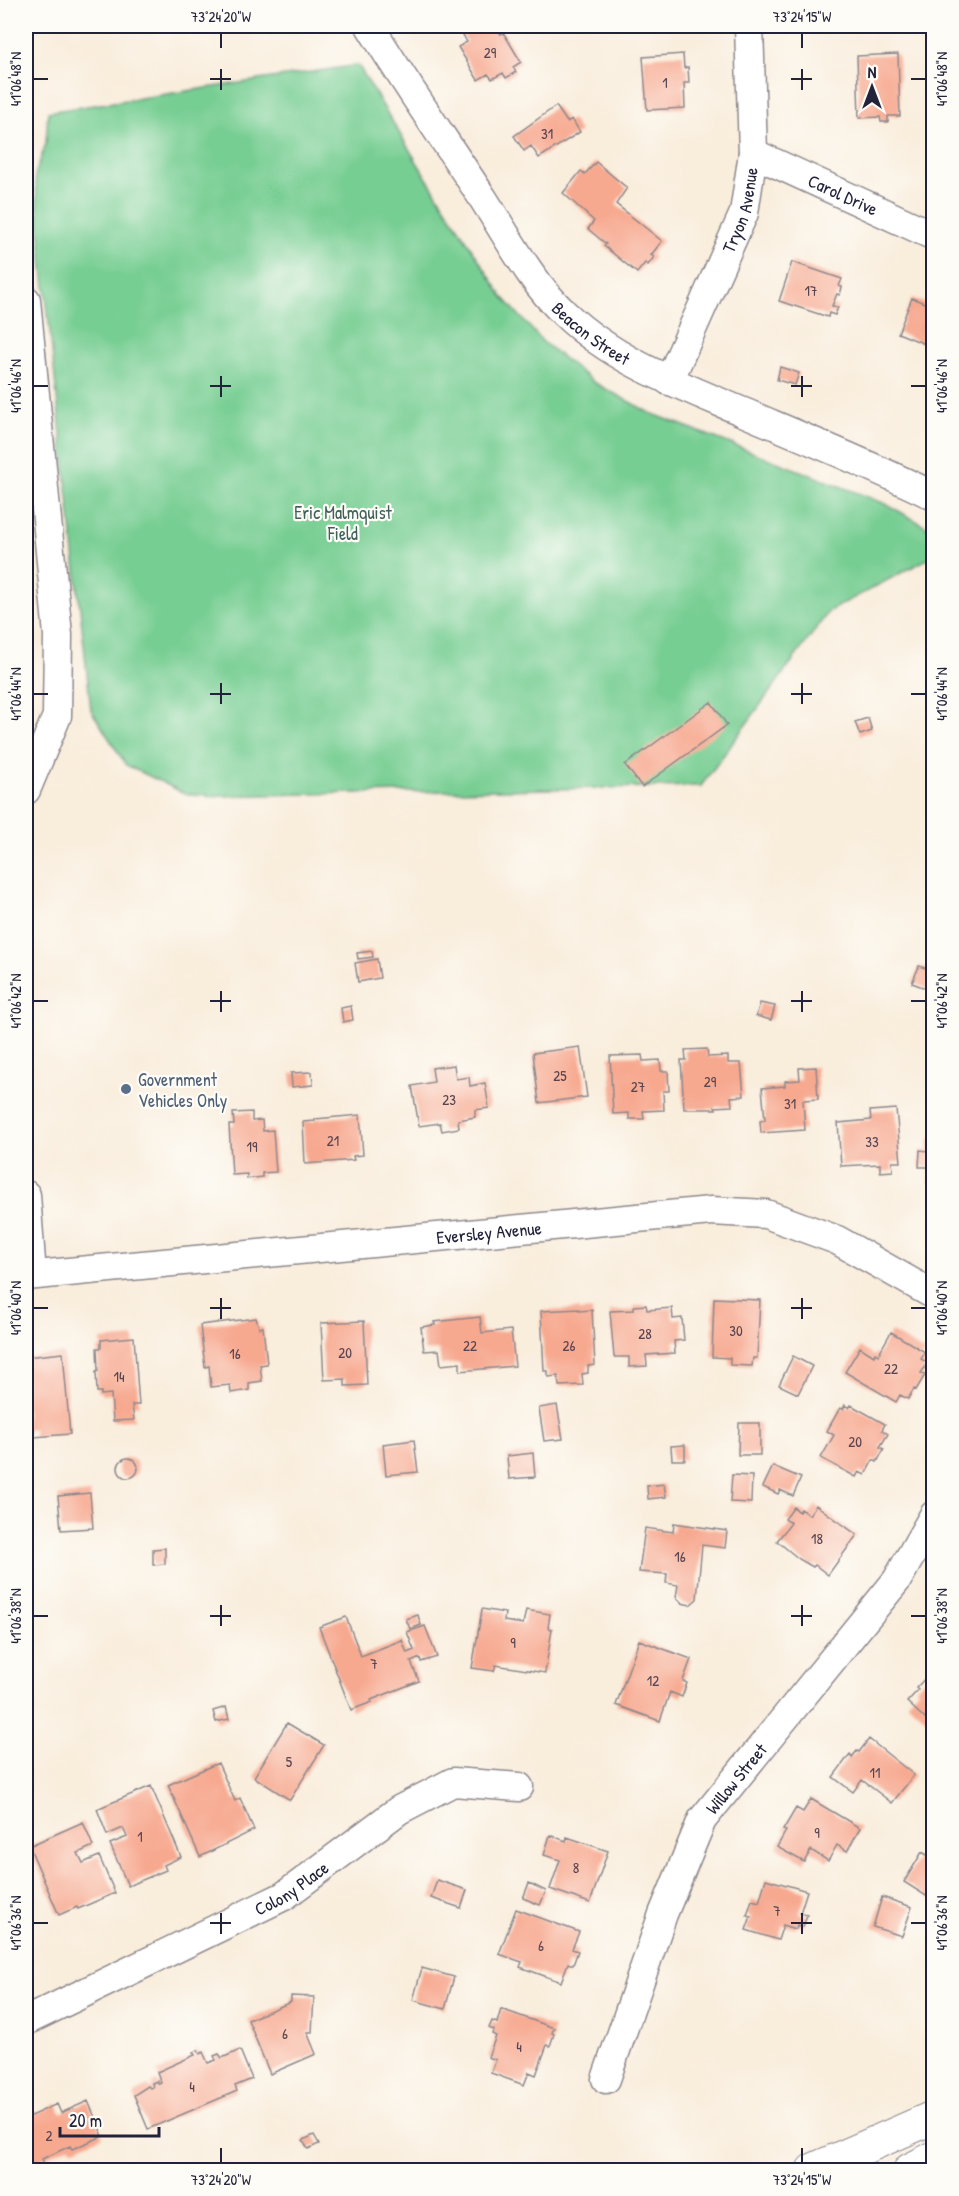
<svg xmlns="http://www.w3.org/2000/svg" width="959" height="2196" viewBox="0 0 959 2196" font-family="'Patrick Hand',sans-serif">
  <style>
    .green { fill: #77ce93; stroke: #4c7867; stroke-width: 1.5 }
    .building { fill: #f7a990 }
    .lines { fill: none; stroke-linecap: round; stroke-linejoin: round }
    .minor-casing { stroke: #8e888c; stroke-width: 31 }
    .motorway-casing { stroke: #8e888c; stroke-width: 35 }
    .minor { stroke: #fff; stroke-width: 28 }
    .motorway { stroke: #fff; stroke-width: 33 }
    .ticks { fill: none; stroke: #22223b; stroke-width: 2 }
    .service-dot { fill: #5c6f8a; stroke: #fdfcf7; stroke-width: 2 }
    .labels { text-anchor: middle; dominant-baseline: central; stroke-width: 4.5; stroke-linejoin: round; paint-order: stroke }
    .number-label { font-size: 15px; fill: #574450 }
    .street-label { font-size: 18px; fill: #22223b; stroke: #fdfcf7 }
    .park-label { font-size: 18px; fill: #405e5a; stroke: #fdfcf7 }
    .service-label { font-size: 18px; fill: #4e5e75; stroke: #fdfcf7; text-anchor: start }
    .neatline { fill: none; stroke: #22223b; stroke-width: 2 }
    .ticks-label { font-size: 15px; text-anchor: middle; fill: #22223b }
  </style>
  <rect width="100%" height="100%" fill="#fdfcf7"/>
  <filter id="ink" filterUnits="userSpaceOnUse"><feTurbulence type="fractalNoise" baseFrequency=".0167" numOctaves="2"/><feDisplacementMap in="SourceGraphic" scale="12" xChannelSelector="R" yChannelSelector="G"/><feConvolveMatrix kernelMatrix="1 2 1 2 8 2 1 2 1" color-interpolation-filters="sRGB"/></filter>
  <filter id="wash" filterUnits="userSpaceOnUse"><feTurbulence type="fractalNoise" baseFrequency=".008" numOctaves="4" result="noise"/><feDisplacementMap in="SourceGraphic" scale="24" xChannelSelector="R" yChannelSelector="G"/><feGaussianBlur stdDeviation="1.35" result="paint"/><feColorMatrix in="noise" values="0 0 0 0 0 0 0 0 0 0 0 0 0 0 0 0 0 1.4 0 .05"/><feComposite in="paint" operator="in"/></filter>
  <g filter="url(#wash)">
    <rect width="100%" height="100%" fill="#f9eddc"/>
    <path class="green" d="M358 65 426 177 502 296 543 342 595 383 648 412 886 504 933 530V556L829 611 701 786 216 796 186 794 126 765 91 710 42 259 36 186 35 175 46 143 48 112Z"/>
    <g id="blocks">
      <path class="building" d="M463 26H501L497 28 501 34 503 32 521 62 513 67 516 72 506 78 503 73 492 79 488 74 478 80 458 47 467 42 459 28Z
        M683 54 684 68 688 67 689 83H684L685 108 647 110 643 57Z
        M898 54 900 116H888V122H881L880 117 859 118 857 56Z
        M556 106 567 122 572 119 580 132 539 158 531 146 524 151 514 136Z
        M596 162 627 188 616 204 662 241 651 255 654 257 648 265 645 263 637 273 604 246 606 244 588 229 594 221 563 193 581 171 585 174Z
        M792 262 842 279 839 286 842 287 840 295 837 294 832 306 838 307 835 315 829 313 828 317 779 301Z
        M912 298 934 307V333L930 332 925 344 898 333Z
        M780 367 799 373 795 385 777 380Z
        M711 702 727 725 642 787 625 765Z
        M868 718 872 731 860 735 855 722Z
        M372 951 373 957 358 959 357 953Z
        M377 959 380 978 358 982 355 963Z
        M919 966 934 971 928 989 912 983Z
        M760 1003 775 1006 771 1020 756 1016Z
        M351 1006 353 1020 343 1022 341 1008Z
        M580 1047 587 1097 539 1103 533 1053Z
        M707 1049 708 1057 728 1056V1063H741L744 1096 731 1097 732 1106 715 1107 716 1109H684L681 1060H686L685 1050Z
        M642 1055 643 1061 660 1060 661 1071H668L669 1091H663L664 1110 643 1111 644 1119H629V1113L613 1114 610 1056Z
        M454 1065 456 1079 469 1077 470 1086 485 1083 489 1108 475 1110V1117L458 1120 459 1128 442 1131 440 1123 419 1126 412 1086 434 1082 432 1068Z
        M816 1067 818 1099 803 1100 805 1130 761 1133 760 1121 765 1120 762 1088 785 1086V1081L800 1080 799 1068Z
        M312 1072 313 1085 292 1087 291 1073Z
        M896 1109 901 1162H892L893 1171 880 1172V1164L841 1166 838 1123 871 1120 870 1111Z
        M252 1112V1121L262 1120 263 1131 273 1130 276 1172 262 1173V1177L247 1179V1174L232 1175 229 1125H234L233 1113Z
        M360 1115 363 1155 353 1156 354 1160 305 1164 303 1122 315 1121V1119Z
        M929 1138H934V1183H929V1167H919L920 1150 928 1151Z
        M714 1298 760 1300 757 1358H753L752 1366 730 1365V1358L712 1357Z
        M646 1305 647 1310 672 1308 673 1319 682 1318 684 1340 674 1341 675 1353 646 1355 647 1366 629 1367V1357H614L610 1311 634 1310V1306Z
        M579 1309V1311L592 1310 595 1365 588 1366V1373L582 1374 583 1385 559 1386 558 1376 548 1377V1371H544L541 1311Z
        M480 1317 482 1333 511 1330 515 1366 460 1371V1363L441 1365 439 1350 424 1351 421 1327 435 1325 434 1322Z
        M256 1318 259 1328 263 1327 267 1364 260 1365 262 1381 249 1383V1390L231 1393 230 1385 211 1387 209 1366 205 1367 200 1325Z
        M364 1321 367 1385 345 1386V1379L324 1380 321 1323Z
        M891 1332 925 1352 921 1359 928 1363 921 1373 925 1375 916 1390 914 1389 908 1399 900 1395 896 1402 845 1372 860 1347 874 1356 875 1353 878 1355Z
        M134 1337 139 1405H132L134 1420 113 1421 111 1394 101 1395V1392H97L96 1372 98 1371 97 1348H101V1340Z
        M63 1353 70 1434 34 1437V1429L26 1430V1357Z
        M793 1356 812 1366 798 1394 779 1385Z
        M557 1405 563 1439 544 1441 539 1408Z
        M845 1405 849 1408 851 1405 885 1424 882 1430 888 1434 880 1447 884 1449 877 1462 873 1460 865 1475 859 1472 856 1477 821 1458 834 1435 827 1431 840 1408 843 1409Z
        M739 1423H760V1455H738Z
        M414 1440 418 1472 386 1475 383 1444Z
        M685 1445V1460H672L671 1446Z
        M533 1453 535 1477 509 1479 507 1456Z
        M118 1468a10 10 0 1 1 20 0a10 10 0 1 1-20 0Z
        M773 1466 801 1478 793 1496 780 1490 778 1494 763 1487Z
        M732 1475 752 1476 751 1503 730 1502Z
        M664 1484 666 1497 648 1499 647 1486Z
        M90 1493 93 1528 61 1530 58 1496Z
        M816 1505 857 1535 828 1575 815 1565 813 1567 799 1559 777 1541 791 1523 785 1519 794 1507 799 1512 801 1509 809 1515Z
        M674 1523 727 1531 725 1548 702 1545 697 1599 690 1605 682 1603 676 1597 678 1585 666 1583 667 1574 639 1572 645 1528 673 1532Z
        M165 1548V1564L153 1565V1549Z
        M482 1609 505 1613 504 1621 523 1624 526 1610 550 1614 548 1628 552 1629 545 1673 496 1665 494 1671 472 1668Z
        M418 1615 421 1625 410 1629 406 1619Z
        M346 1617 361 1656 402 1640 407 1653 414 1650 407 1632 425 1626 437 1657 421 1662 420 1658 411 1662 419 1681 371 1700 372 1702 351 1710 319 1627Z
        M639 1640 691 1659 683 1681 687 1683 682 1697 670 1692 660 1721 616 1705Z
        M934 1669V1727L907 1702 918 1690 916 1688Z
        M226 1707 229 1719 216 1722 213 1711Z
        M287 1723 324 1745 290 1800 254 1777Z
        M869 1739 914 1775 892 1803 862 1780 853 1792 833 1777 850 1754 852 1757 857 1751 859 1752Z
        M218 1763 235 1801 240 1798 254 1830 200 1857 168 1785Z
        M151 1786 181 1857 164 1865 166 1870 128 1886 110 1844 127 1837 123 1828 107 1835 97 1809Z
        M811 1799 860 1828 847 1851 837 1845 828 1861 811 1850 804 1862 777 1847 786 1831 783 1830 796 1808 803 1812Z
        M83 1822 93 1846 78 1853 83 1863 99 1856 115 1893 78 1909 77 1907 59 1915 29 1846Z
        M550 1835 566 1841 567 1837 608 1851 590 1903 550 1889 560 1860 544 1855Z
        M922 1852 934 1859V1901L904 1882Z
        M766 1879 807 1891 800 1913 807 1915 803 1927 797 1925 796 1929 783 1925 778 1940 746 1930 751 1916 747 1915 752 1900 759 1902Z
        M437 1880 467 1890 461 1908 431 1898Z
        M529 1883 546 1891 540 1905 523 1898Z
        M882 1897 912 1907 902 1936 873 1927Z
        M516 1909 579 1932 572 1949 578 1951 573 1965 568 1963 561 1982 520 1967 522 1962 499 1954Z
        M422 1968 454 1977 445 2009 413 2000Z
        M291 1996 314 1997 312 2032H307L316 2054 270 2074 248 2020 291 2002Z
        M501 2009 554 2028 552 2033 554 2034 550 2046 547 2045 536 2075 529 2072 524 2085 491 2073 496 2060 488 2057 496 2036 492 2034 494 2030 489 2028 492 2021 497 2023Z
        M198 2050 200 2054 203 2052 208 2063 216 2060 214 2056 219 2054 222 2058 240 2050 252 2079 235 2086 237 2091 148 2129 134 2095 148 2086 150 2088 153 2087 152 2083 157 2081 159 2084 161 2083 157 2072 195 2055 193 2052Z
        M88 2101 103 2136 72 2149 70 2146 42 2159 44 2165 33 2170 30 2164 26 2166V2118L57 2104 61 2113Z
        M314 2135 319 2144 308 2149 303 2140Z"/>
    </g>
  </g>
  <g filter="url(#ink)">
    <use href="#blocks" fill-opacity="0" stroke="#8e888c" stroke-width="1.5"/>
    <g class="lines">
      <g class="minor-casing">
        <g id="minor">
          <path id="s1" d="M370 26C406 85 446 142 484 200 509 239 531 282 565 314 614 361 682 386 743 412 807 439 871 465 934 496"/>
          <path id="s2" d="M753 153 934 236"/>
          <path d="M26 300 58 635 57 716 26 790"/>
          <path id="s3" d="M669 381 744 213 753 153 749 26"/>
          <path d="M26 1195 32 1275"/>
          <path id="s4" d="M26 1276 711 1211 766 1214 837 1240 934 1295"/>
          <path id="s5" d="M26 2021 284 1896 399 1810 453 1782 519 1787"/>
          <path id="s6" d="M606 2079 663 1914 702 1820 897 1580 934 1515"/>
        </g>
      </g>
      <g class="motorway-casing">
        <path id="motorway" d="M813 2170 934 2117
          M910 2170 934 2158"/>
      </g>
      <use href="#minor" class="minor"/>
      <use href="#motorway" class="motorway"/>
    </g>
  </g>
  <path class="ticks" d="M221 33V48M802 33V48M221 69V90M802 69V90M33 79H48M210 79H231M791 79H812M911 79H926M221 376V397M802 376V397M33 386H48M210 386H231M791 386H812M911 386H926M221 683V704M802 683V704M33 694H48M210 694H231M791 694H812M911 694H926M221 991V1012M802 991V1012M33 1001H48M210 1001H231M791 1001H812M911 1001H926M221 1298V1319M802 1298V1319M33 1308H48M210 1308H231M791 1308H812M911 1308H926M221 1605V1626M802 1605V1626M33 1616H48M210 1616H231M791 1616H812M911 1616H926M221 1913V1934M802 1913V1934M33 1923H48M210 1923H231M791 1923H812M911 1923H926M221 2148V2163M802 2148V2163"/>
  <circle class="service-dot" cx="126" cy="1089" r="6"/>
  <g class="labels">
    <g class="number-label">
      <text x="490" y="52">29</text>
      <text x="665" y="82">1</text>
      <text x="547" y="133">31</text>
      <text x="811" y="290">17</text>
      <text x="560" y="1075">25</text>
      <text x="710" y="1081">29</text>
      <text x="638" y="1086">27</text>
      <text x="449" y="1099">23</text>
      <text x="790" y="1103">31</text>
      <text x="333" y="1140">21</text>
      <text x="872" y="1141">33</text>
      <text x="252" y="1146">19</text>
      <text x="736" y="1330">30</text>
      <text x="645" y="1333">28</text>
      <text x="470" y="1345">22</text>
      <text x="569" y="1345">26</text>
      <text x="345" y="1352">20</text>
      <text x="235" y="1353">16</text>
      <text x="891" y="1368">22</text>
      <text x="119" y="1376">14</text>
      <text x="855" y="1441">20</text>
      <text x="817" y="1538">18</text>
      <text x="680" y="1556">16</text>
      <text x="513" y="1642">9</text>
      <text x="374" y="1663">7</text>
      <text x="653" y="1680">12</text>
      <text x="289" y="1761">5</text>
      <text x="875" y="1772">11</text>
      <text x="817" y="1832">9</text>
      <text x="140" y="1836">1</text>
      <text x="576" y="1867">8</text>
      <text x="777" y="1910">7</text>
      <text x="541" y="1945">6</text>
      <text x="285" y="2033">6</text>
      <text x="519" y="2046">4</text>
      <text x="192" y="2086">4</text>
      <text x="49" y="2135">2</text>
    </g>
    <g class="street-label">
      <text stroke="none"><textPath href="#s2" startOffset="99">Carol Drive</textPath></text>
      <text stroke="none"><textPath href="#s3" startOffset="186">Tryon Avenue</textPath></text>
      <text stroke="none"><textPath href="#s1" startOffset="381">Beacon Street</textPath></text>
      <text stroke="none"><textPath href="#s4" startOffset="465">Eversley Avenue</textPath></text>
      <text stroke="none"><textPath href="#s6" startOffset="330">Willow Street</textPath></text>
      <text stroke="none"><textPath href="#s5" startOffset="297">Colony Place</textPath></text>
    </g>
    <g class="park-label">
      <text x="343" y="512">Eric Malmquist<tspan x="343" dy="21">Field</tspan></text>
    </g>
    <g class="service-label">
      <text x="138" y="1079">Government<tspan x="138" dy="21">Vehicles Only</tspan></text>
    </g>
  </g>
  <rect width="959" height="2196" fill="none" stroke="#fdfcf7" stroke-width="66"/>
  <g transform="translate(872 87)" stroke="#fdfcf7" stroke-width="4.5" paint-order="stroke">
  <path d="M0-4.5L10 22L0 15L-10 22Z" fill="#22223b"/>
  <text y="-9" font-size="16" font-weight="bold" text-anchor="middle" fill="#22223b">N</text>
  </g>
  <path d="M60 2127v9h99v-9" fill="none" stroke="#22223b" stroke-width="3"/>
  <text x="69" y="2127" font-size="18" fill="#22223b" stroke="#fdfcf7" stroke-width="4.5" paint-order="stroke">20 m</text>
  <rect x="33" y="33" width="893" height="2130" class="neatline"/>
  <g class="ticks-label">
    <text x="221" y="22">73°24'20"W</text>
    <text x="802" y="22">73°24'15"W</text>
    <text transform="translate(16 79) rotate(-90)" y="5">41°06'48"N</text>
    <text transform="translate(942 79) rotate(-90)" y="5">41°06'48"N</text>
    <text transform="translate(16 386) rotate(-90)" y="5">41°06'46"N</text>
    <text transform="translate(942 386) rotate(-90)" y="5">41°06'46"N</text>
    <text transform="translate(16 694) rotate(-90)" y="5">41°06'44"N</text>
    <text transform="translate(942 694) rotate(-90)" y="5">41°06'44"N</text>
    <text transform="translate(16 1001) rotate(-90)" y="5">41°06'42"N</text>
    <text transform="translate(942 1001) rotate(-90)" y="5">41°06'42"N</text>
    <text transform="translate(16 1308) rotate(-90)" y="5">41°06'40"N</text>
    <text transform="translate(942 1308) rotate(-90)" y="5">41°06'40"N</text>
    <text transform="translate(16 1616) rotate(-90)" y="5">41°06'38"N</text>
    <text transform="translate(942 1616) rotate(-90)" y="5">41°06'38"N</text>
    <text transform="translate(16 1923) rotate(-90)" y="5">41°06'36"N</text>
    <text transform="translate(942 1923) rotate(-90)" y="5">41°06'36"N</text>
    <text x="221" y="2185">73°24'20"W</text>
    <text x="802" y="2185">73°24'15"W</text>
  </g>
</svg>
